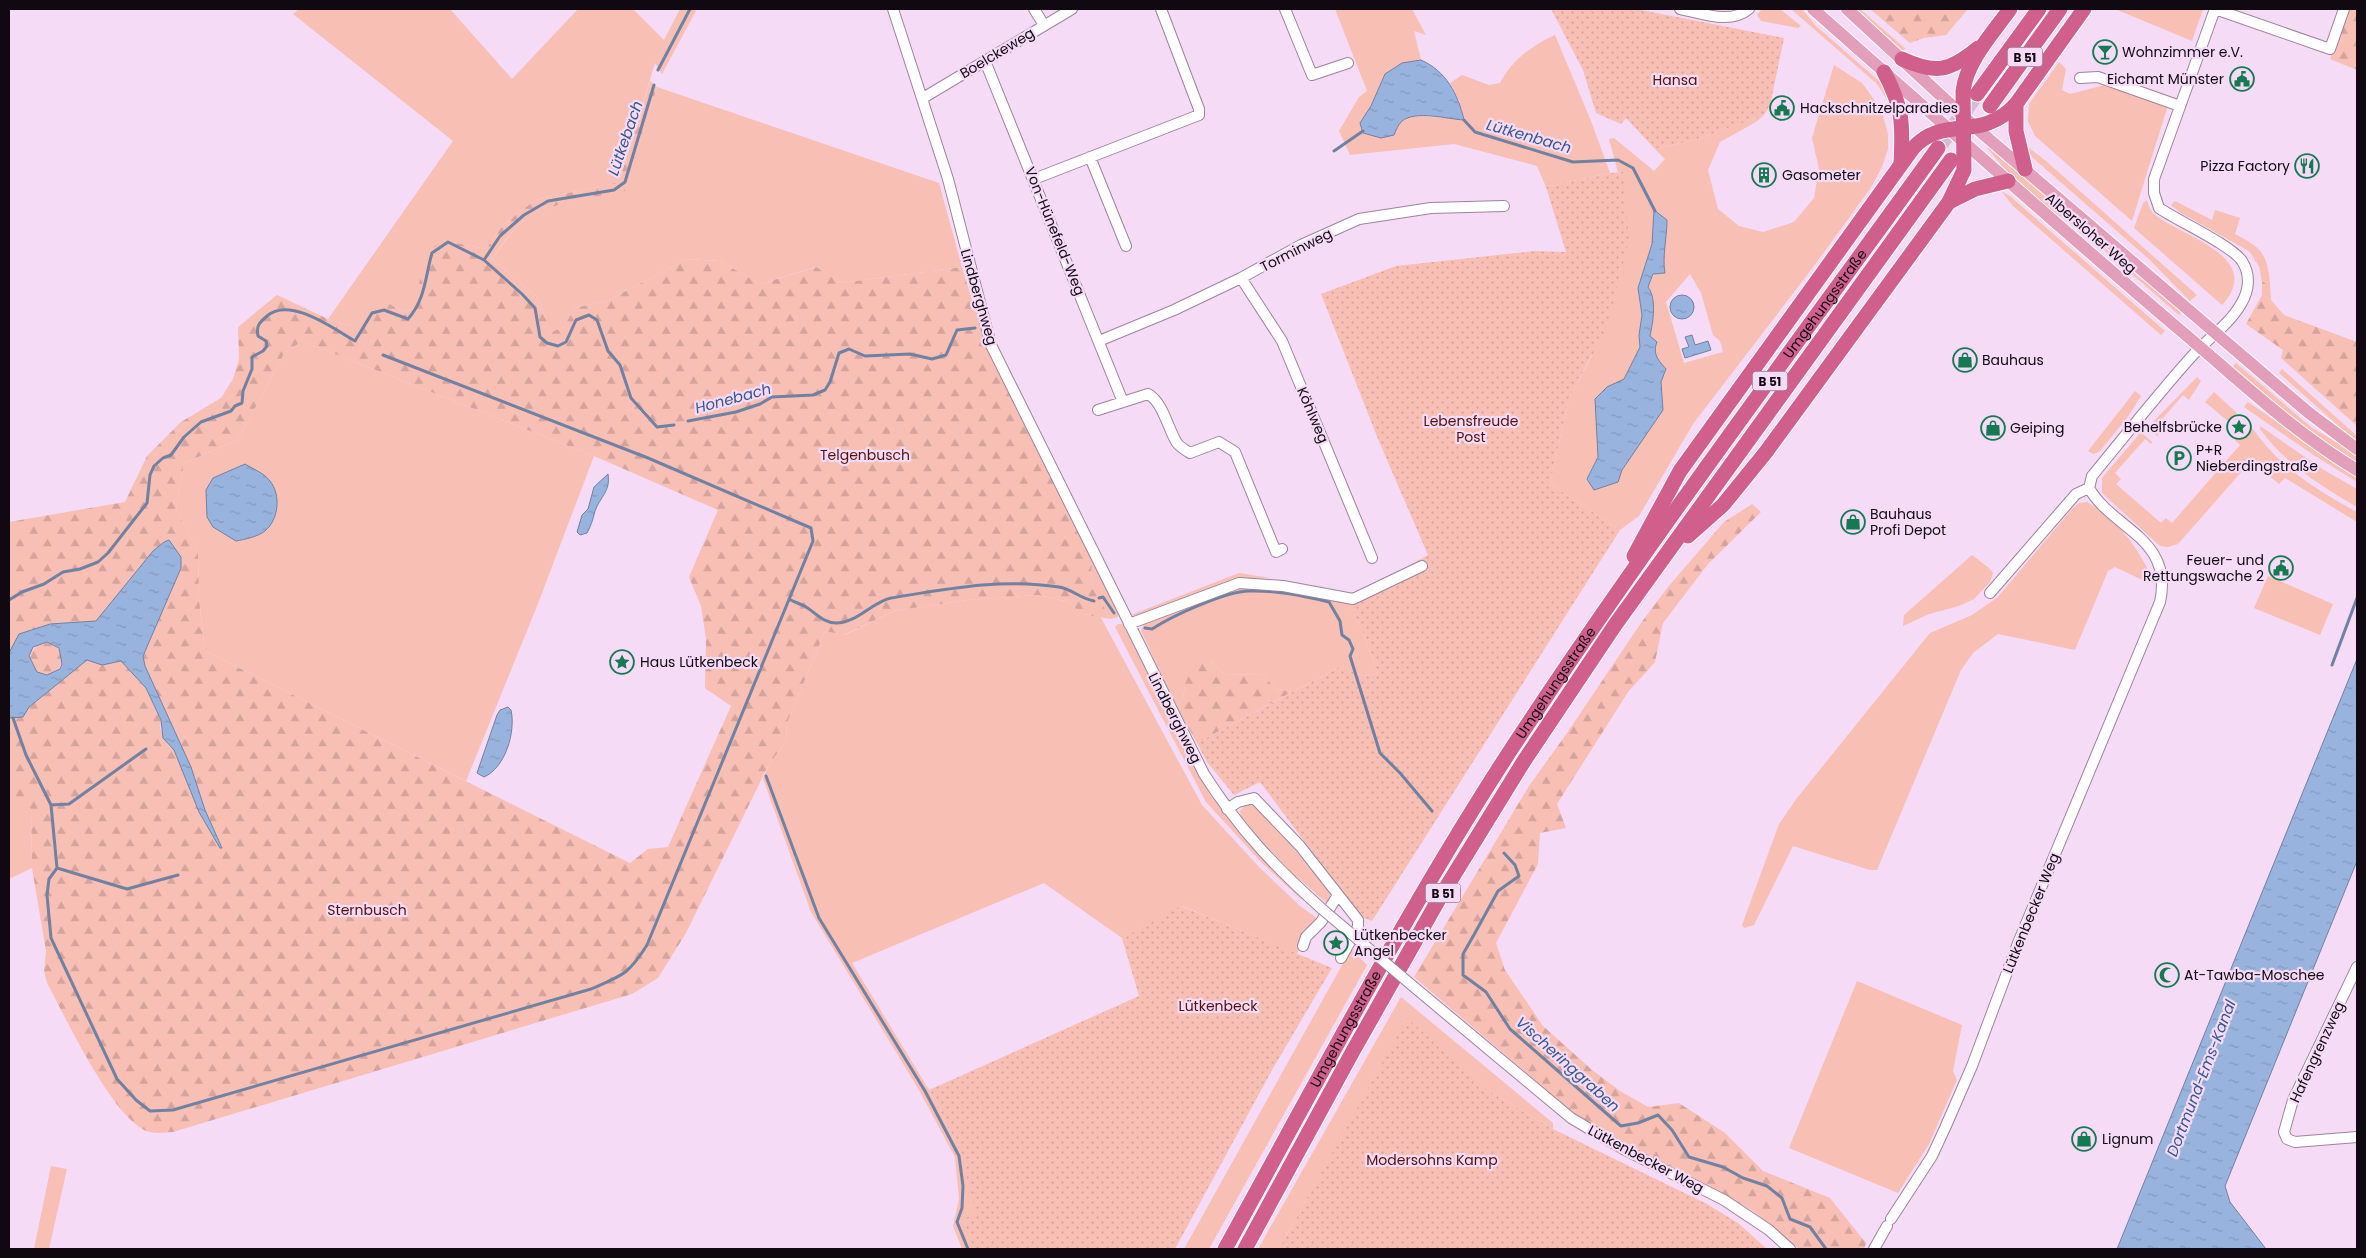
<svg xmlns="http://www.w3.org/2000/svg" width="2366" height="1258" viewBox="0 0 2366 1258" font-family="Poppins,sans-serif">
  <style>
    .grass { fill: #f8bfb5; fill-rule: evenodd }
    .forest { fill: url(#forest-firs); fill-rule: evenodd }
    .park { fill: url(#park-dots) }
    .water { fill: url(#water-ripples); stroke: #7081a1; fill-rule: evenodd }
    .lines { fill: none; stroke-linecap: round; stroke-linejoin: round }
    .stream { stroke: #7081a1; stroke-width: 3 }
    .highway-tunnel { stroke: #d3bcd4; stroke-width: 15; stroke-dasharray: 15 8; stroke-linecap: butt }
    .minor-casing { stroke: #9c849d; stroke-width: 12 }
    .major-casing { stroke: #fff; stroke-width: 14 }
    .highway-casing { stroke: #fff; stroke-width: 17 }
    .minor { stroke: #fff; stroke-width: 10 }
    .major { stroke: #e39fba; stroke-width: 12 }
    .highway { stroke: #d15f8c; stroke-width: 15 }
    .minor-bridge-casing { stroke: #9c849d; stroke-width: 12; stroke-linecap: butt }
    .minor-bridge { stroke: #fff; stroke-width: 10 }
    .labels { text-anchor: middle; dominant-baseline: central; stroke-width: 4.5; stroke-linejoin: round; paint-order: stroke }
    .shield { fill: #f5dbf6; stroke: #554856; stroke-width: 1 }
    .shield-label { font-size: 12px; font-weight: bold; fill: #110912 }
    .poi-label { font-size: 14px; fill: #110912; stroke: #f5dbf6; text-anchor: start }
    .street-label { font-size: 14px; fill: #110912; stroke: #f5dbf6 }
    .park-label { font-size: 14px; fill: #531109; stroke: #f5dbf6 }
    .water-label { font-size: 15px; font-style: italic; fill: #34578d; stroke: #f5dbf6 }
  </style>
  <defs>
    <pattern id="forest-firs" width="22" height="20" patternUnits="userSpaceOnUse" patternTransform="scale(1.25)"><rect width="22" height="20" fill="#f8bfb5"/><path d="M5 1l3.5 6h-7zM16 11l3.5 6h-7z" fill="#d4a39b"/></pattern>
    <pattern id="park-dots" width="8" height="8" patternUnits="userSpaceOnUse" patternTransform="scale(1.25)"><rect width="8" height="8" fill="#f8bfb5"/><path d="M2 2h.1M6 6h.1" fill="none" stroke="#d4a39b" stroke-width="1.8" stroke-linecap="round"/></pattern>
    <pattern id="water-ripples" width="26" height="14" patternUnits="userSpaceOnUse" patternTransform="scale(1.25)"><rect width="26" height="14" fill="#98b4de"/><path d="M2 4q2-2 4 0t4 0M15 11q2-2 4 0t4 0" fill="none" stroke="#8299bd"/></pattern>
  </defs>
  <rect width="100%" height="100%" fill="#f5dbf6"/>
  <path class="grass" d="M299 9H450L512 79 578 9H633L664 40 680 9H697L662 74 655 63 619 182 535 200 504 224 486 249 446 241 413 309 404 312 386 302 351 326 328 319 453 141 293 14Z
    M1335 9H1412L1426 35 1414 31 1421 60 1402 63 1385 74 1371 106 1360 123H1400L1408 117 1424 116 1446 118 1460 102 1450 83 1462 75 1489 85 1500 83C1512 60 1531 46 1555 35L1591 121 1610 173 1546 187 1537 166 1454 144 1350 155 1339 131 1359 97 1367 91Z
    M1762 9H1780L1801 26 1798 28 1761 21 1757 15Z
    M1791 9H1802L1815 25 1879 81 1886 90 1890 104 1877 84Z
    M1855 9H1860L1906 49 1901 50Z
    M2115 9H2203L2192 41Z
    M2059 62 2066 69 2062 90 2070 94 2105 85 2168 105 2132 221 2035 136 2028 121 2029 104Z
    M1834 65 1862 83 1881 109 1888 134V149L1882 167 1870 189 1814 266 1693 424 1639 516 1620 530 1550 484 1569 398 1592 356 1623 172H1618L1609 139 1614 138 1654 171 1665 159 1655 149 1698 139 1764 115 1756 122 1720 142 1708 170 1718 209 1739 226 1763 232 1794 222 1814 198 1819 169 1812 138ZM1654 210 1662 259 1648 287 1653 319 1650 336 1657 358 1666 370 1661 382 1663 410 1622 470 1618 482 1587 479 1598 457 1624 379 1640 347 1639 335 1642 315 1638 288 1652 244ZM1690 274 1701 293 1713 335 1720 341 1723 352 1684 363 1666 302Z
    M657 87 939 183 962 267 841 283 815 267 760 284 720 261 687 259 607 301 574 308 564 327 551 332 537 297 492 259C502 246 511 231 524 220 543 204 600 196 625 190Z
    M2024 144 2046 161 2197 295 2190 301 2150 260 2033 158Z
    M1989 147 2136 275 2184 310 2179 315 2081 230 2053 212 2010 175 1987 148Z
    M2001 191 2010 196 2165 331 2161 335 2013 206Z
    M2147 200C2148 205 2150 210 2154 214 2177 235 2267 256 2222 305L2134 228 2143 203Z
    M2175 201 2212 220 2215 210 2240 218 2235 234C2260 247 2267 252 2270 283L2262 282 2259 266 2249 251 2181 213 2171 205Z
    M302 341 594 456 539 601 466 781 205 651 199 598 198 553 176 509 184 463 238 440 284 354Z
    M2236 363 2311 427 2357 455V465L2302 427 2231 368Z
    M2282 369 2357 436V442L2279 373Z
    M2197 377 2201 381 2189 400 2183 395 2156 426 2154 429 2159 434 2157 436 2147 428Z
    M2135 391 2141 396 2127 418 2099 452 2093 454 2088 451Z
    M2214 392 2237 413 2229 422 2205 402Z
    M2248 402 2357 478V482L2312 454 2244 407Z
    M2240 415C2252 426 2260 440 2271 451 2294 476 2327 496 2357 512V522L2285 478 2279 484 2251 461 2178 544 2168 547 2160 546 2102 493V478L2141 432 2152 442 2151 444 2145 439 2115 473 2121 479 2116 484 2161 523 2166 518 2172 523 2240 445 2234 439 2240 432 2232 424Z
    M2260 426 2324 470 2357 489V507C2321 486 2284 463 2260 429Z
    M2087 502C2120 521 2139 550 2155 583H2149L2115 567 2108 571 2075 650 1998 634 1973 653 1961 670 1877 870H1870L1793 846 1754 925 1744 928 1742 925 1779 824 1797 798 1930 633 1972 615 1998 597 2071 510 2079 503Z
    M1972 555 1989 568 1993 573 1990 582 1974 599 1959 606 1929 614 1903 626 1904 615Z
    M1092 560 1118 613V617L1110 619 1091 582Z
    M1239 573 1271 578 1241 579 1135 616 1131 615Z
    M2268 576 2333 604 2320 635 2254 608Z
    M1241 586 1265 587 1347 600 1363 632 1378 673C1364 678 1355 675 1343 665L1292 692 1276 689 1263 675 1224 674 1211 661 1186 678 1183 698 1176 706 1141 631 1144 623Z
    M1038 595 1069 602 1081 614 1100 616 1202 805 1259 867 1300 906 1318 919 1305 934 1297 954 1182 906 1122 938 1044 883 852 963 929 1090 961 1153 977 1214 964 1219 974 1249H962L953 1226 959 1199 955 1157 919 1090 811 912 763 779 769 764 786 742 787 723 825 631 845 635 894 611 967 600Z
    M1118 624H1123L1210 795 1233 824 1305 899H1301L1262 863 1206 802 1115 627Z
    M1245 805H1253L1262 809 1333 897 1329 905 1290 871 1241 819 1240 811Z
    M9 808H31L32 868 9 879Z
    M1351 949 1367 965 1209 1249H1184Z
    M1857 981 1962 1025 1953 1071 1957 1080 1929 1144 1898 1193 1789 1148Z
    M1401 997 1553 1123V1129L1491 1092 1407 1019 1279 1249H1258Z
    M51 1166 67 1169 49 1249H34Z"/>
  <path class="forest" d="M1870 9H1968L1946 35 1924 38 1910 43Z
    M2347 9H2357V70L2330 59Z
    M650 81 657 87 625 191C600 196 544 204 524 220 511 230 502 246 492 259L537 297 551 332 564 327 574 308 607 301 687 259 720 261 760 284 816 267 841 283 962 267 986 345 1092 560 1091 582 1110 619 1081 614 1069 602 1038 595 967 600 894 611 844 635 825 631 787 723 786 742 769 764 686 933 658 978 632 994 173 1132C166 1132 157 1134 150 1132 115 1124 65 1016 47 983L44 971 46 951 32 868 31 808H9V718L23 716 29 707 87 660 102 665 121 661 146 688 161 721 160 728 168 745 174 750 199 812 222 848 205 810 191 767 145 666 143 656 181 568 164 542 153 551 96 621 50 624 9 653V522L125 502 147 456 181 422 221 398 233 379 239 359 238 327 277 295 328 319 351 326 371 306 386 302 404 312 413 309 427 249 446 241 486 249 504 224 535 200 619 182ZM302 341 594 456 718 510 689 577 701 606 706 639 705 688 731 706 668 847 648 849 630 863 205 651 199 599 198 553 176 509 184 463 238 440 284 354Z
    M2262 282 2270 283 2271 300 2284 315 2357 342V426L2281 358 2283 350 2246 324 2262 295Z
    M1752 504 1761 512 1708 564 1663 623 1655 662 1628 692 1557 804 1566 828 1540 833 1538 864 1496 943 1505 970 1543 1026 1591 1069 1620 1091 1648 1107 1679 1103 1725 1133 1763 1171 1830 1198 1866 1243 1864 1249H1799L1753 1211 1706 1184 1621 1142 1571 1111 1414 977 1529 786 1565 736 1641 623 1668 587 1724 522Z
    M30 659a16 16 0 1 1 32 0a16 16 0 1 1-32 0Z
    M1196 659 1211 661 1224 674 1263 675 1276 689 1292 692 1197 743 1176 706 1183 698 1186 678Z"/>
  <path class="park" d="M1551 9H1636L1784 38 1770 105 1764 115 1698 139 1655 149 1626 118 1621 124 1596 113 1583 70Z
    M1623 172 1629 240 1607 327 1569 398 1550 484 1620 530 1372 921 1361 917 1260 782 1234 795 1207 762 1197 743 1343 665C1355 675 1364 678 1378 673L1363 632 1347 600 1428 555 1378 439 1321 294 1396 266 1535 251 1566 252 1546 187 1610 173Z
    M1181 906 1332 968 1272 1070 1175 1249H974L963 1219 976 1214 961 1153 929 1090 1139 996 1122 938Z
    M1407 1018 1491 1092 1553 1129 1707 1204 1738 1223 1767 1249H1279Z"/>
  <path class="water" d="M1421 60C1446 71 1458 94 1464 120 1447 119 1416 110 1402 121 1398 125 1396 130 1394 135L1381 138 1363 133 1360 123 1371 106 1385 74 1402 63Z
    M1654 210 1667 220C1667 237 1662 257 1665 273L1653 274 1648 287C1657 299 1653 322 1650 336L1657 342C1652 354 1659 361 1666 369L1661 382 1663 410 1622 470 1618 482 1594 490 1587 479 1598 457 1595 399 1607 387 1624 379 1640 347 1639 335 1642 315 1638 288 1652 244Z
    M1670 307a12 12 0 1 1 24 0a12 12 0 1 1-24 0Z
    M1692 335 1695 345 1708 341 1711 350 1685 358 1682 349 1689 347 1685 337Z
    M245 464C253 469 264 473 270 481 281 495 279 519 265 531 257 537 246 539 236 541L213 527 207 517 206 490 213 478Z
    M608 474C611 491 600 497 595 511 593 519 591 526 587 533L580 535 577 532 582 515 588 509 594 487Z
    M169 540 181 557V568L143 656 145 666 191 767 205 810 222 848H220L199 812 174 750 163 738 161 720 146 688 121 661 102 665 87 660 29 707 23 717 9 718V653L19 634 50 624 96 621 153 551 164 542ZM47 642 59 648 62 664 60 669 47 675 37 672 29 656 33 647Z
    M2357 659V861L2225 1186 2230 1202 2266 1249H2117Z
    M508 707 511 710C516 732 505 768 484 777L477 773 497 715 500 710Z"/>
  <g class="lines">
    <path class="stream" d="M658 70 690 9
      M1464 120 1475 132 1573 162 1618 160 1633 168 1655 211
      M1334 151 1363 131
      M484 260 500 236 524 215 548 201 614 190 625 182 654 85
      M688 421 736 412 760 404 772 397 813 395 825 390 830 382 839 353 849 349 865 356 910 354 932 359 946 355 957 330 975 328
      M1099 598 1103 597 1114 613
      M789 599C794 602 801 604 806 607 816 613 823 623 836 623 857 623 872 602 891 598 947 589 1002 578 1059 587 1072 589 1081 599 1094 601
      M9 600 22 592 44 584 63 572 80 569 98 562 108 553 147 503 150 475 154 466 163 458 171 455 184 437 201 422 231 411 235 406 242 403 243 391 252 369V357L263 351 267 346 266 341 258 336C256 326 259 323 267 316 290 296 334 329 355 341L372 313 384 310 408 319C426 298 425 277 432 253L448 242 484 260 522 294 535 308 540 337 547 343 558 346 566 342 576 320 589 315 597 320 608 351 620 365 631 398 657 427 674 425
      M1145 628 1152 629C1172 616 1226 591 1249 591 1276 590 1303 596 1329 602L1340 621 1342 635 1349 640 1353 649 1350 656 1380 753 1400 773 1432 811
      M2332 665 2357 598
      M13 718 26 755 51 805 57 868 49 879 47 895 51 938 117 1079 136 1100 150 1111 173 1110 591 989C623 975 628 975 647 945L813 541 811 528 648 458 383 355
      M766 776 819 918 925 1091 959 1156 963 1186 962 1208 957 1222 968 1249
      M51 805 69 804 146 749
      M1504 853 1515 865 1519 876 1498 891 1475 933 1463 954V975L1486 992 1510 1029 1614 1120 1621 1126 1638 1123 1658 1115 1672 1130 1689 1157 1723 1167 1743 1178 1767 1186 1782 1198 1790 1219 1810 1227 1826 1249
      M57 868 127 889 178 875"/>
    <path class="highway-tunnel" d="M1938 148 1977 94"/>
    <g class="minor-casing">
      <path id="minor" d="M893 9 948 179 991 345 1204 774C1240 830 1273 865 1322 909
        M1034 9 1044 25
        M1285 9 1312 75 1348 63
        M1680 9C1702 13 1730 25 1749 9
        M2215 9 2330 49 2344 9
        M985 61 1123 402
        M2080 78 2098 77 2180 106
        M923 98 1072 9
        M1090 157 1126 246
        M1034 179 1199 115V109L1161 9
        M1241 278 1282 341 1372 558
        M1099 341 1174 310 1241 278 1301 245 1359 219 1431 208 1504 206
        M1098 410 1148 394C1163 402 1168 429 1177 443 1180 447 1185 450 1190 453L1219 442 1235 452 1276 552 1282 549
        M1990 593 2076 494 2089 488 2092 476C2125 436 2157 395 2192 356 2207 339 2229 325 2241 304 2249 291 2251 275 2242 261 2231 245 2178 221 2159 208L2154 193V179L2215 9
        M1129 624 1239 583 1283 586 1353 599 1422 566
        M1227 809 1238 802 1254 798 1300 846 1358 920V927L1341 958
        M1303 946 1306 937 1321 922 1338 895
        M2357 967 2293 1100 2284 1132 2287 1139 2295 1142 2357 1137
        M1414 987 1571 1118 1625 1150 1724 1200 1769 1230 1790 1249
        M1891 1219 1932 1156 1945 1128 1972 1066 2018 943 2160 602C2174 538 2112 529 2089 488
        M1874 1249 1887 1226"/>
    </g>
    <g class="major-casing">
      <path id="major" d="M1813 9C1933 115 2052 221 2174 325 2234 375 2290 430 2357 470
        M1847 9 1976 128 2309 413 2357 449"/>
    </g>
    <g class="highway-casing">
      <g id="highway">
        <path d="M1902 59C1935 74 1949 72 1978 48"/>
        <path d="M1884 72C1903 107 1903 125 1901 163"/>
        <path d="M1977 94 2039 9"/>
        <path d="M2016 104V131L2025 169"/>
        <path d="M1990 106 2060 9"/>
        <path d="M1949 202 1975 189 2008 181"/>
        <path d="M1688 536 1723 505 1766 452 1949 202 1964 170 1963 91C1967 60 1993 33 2010 9"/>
        <path d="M1634 556 1680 471 1913 148C1944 114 1981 143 2016 104L2084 9"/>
        <path id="s1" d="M1225 1249C1317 1082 1406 911 1510 751 1645 545 1794 348 1938 148"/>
        <path d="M1245 1249 1353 1051 1439 899 1524 761 1615 625 1951 160"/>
      </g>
    </g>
    <use href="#minor" class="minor"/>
    <use href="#major" class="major"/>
    <use href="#highway" class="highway"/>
    <g class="minor-bridge-casing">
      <path id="minor-bridge" d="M1322 909 1414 987"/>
    </g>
    <use href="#minor-bridge" class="minor-bridge"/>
  </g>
  <defs>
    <g id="bar-ring" transform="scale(1.25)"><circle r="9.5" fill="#f5dbf6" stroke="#157951" stroke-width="1.5"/><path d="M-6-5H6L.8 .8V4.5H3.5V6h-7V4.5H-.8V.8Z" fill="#157951"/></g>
    <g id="civic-ring" transform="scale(1.25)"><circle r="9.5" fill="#f5dbf6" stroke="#157951" stroke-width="1.5"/><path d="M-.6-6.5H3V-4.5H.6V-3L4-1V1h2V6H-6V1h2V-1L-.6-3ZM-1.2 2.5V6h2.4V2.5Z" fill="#157951"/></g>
    <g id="restaurant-ring" transform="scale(1.25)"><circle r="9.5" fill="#f5dbf6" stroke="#157951" stroke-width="1.5"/><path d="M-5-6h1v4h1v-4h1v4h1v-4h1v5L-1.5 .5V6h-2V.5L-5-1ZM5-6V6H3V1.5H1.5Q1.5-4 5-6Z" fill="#157951"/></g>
    <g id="building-ring" transform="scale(1.25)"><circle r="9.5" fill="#f5dbf6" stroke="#157951" stroke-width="1.5"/><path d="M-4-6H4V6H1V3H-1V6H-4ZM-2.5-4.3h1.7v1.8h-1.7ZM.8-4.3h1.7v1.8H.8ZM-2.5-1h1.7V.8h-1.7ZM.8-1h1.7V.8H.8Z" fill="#157951"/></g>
    <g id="shop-ring" transform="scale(1.25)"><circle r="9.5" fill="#f5dbf6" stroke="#157951" stroke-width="1.5"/><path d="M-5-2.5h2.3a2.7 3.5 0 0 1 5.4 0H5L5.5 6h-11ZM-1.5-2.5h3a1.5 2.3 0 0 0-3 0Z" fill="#157951"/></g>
    <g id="sight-ring" transform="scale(1.25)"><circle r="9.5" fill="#f5dbf6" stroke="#157951" stroke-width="1.5"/><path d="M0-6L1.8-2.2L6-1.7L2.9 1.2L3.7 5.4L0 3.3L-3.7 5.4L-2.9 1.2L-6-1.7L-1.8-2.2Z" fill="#157951"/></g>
    <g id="parking-ring" transform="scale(1.25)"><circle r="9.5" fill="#f5dbf6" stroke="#157951" stroke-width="1.5"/><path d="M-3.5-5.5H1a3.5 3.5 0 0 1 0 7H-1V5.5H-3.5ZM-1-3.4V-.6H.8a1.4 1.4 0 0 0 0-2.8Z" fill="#157951"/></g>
    <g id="mosque-ring" transform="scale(1.25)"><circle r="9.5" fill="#f5dbf6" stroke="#157951" stroke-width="1.5"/><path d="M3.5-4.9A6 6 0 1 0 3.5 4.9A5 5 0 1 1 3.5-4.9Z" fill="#157951"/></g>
  </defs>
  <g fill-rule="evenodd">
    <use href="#bar-ring" x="2105" y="52"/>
    <use href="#civic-ring" x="2242" y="79"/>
    <use href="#civic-ring" x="1782" y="108"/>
    <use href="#restaurant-ring" x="2307" y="166"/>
    <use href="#building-ring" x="1764" y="175"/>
    <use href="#shop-ring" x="1965" y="360"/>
    <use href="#sight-ring" x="2239" y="427"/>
    <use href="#shop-ring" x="1993" y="428"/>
    <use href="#parking-ring" x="2179" y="458"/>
    <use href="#shop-ring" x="1853" y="522"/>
    <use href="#civic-ring" x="2281" y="568"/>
    <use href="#sight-ring" x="622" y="662"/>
    <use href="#sight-ring" x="1336" y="943"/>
    <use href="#mosque-ring" x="2167" y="975"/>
    <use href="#shop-ring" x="2084" y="1139"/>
  </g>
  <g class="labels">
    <g class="shield">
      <rect x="2007.5" y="47.5" width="35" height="19" rx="4"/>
      <rect x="1752.5" y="371.5" width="35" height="19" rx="4"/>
      <rect x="1425.5" y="883.5" width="35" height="19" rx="4"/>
    </g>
    <g class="shield-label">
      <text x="2025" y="57">B 51</text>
      <text x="1770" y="381">B 51</text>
      <text x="1443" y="893">B 51</text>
    </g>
    <g class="poi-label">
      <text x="2122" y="52">Wohnzimmer e.V.</text>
      <text x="2224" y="79" text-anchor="end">Eichamt Münster</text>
      <text x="1800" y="108">Hackschnitzelparadies</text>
      <text x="2290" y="166" text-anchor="end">Pizza Factory</text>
      <text x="1782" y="175">Gasometer</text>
      <text x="1982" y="360">Bauhaus</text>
      <text x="2222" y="427" text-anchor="end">Behelfsbrücke</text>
      <text x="2010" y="428">Geiping</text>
      <text x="2196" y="450">P+R<tspan x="2196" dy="16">Nieberdingstraße</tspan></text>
      <text x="1870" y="514">Bauhaus<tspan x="1870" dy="16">Profi Depot</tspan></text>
      <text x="2264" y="560" text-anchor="end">Feuer- und<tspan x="2264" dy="16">Rettungswache 2</tspan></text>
      <text x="640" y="662">Haus Lütkenbeck</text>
      <text x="1354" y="935">Lütkenbecker<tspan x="1354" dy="16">Angel</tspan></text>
      <text x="2184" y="975">At-Tawba-Moschee</text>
      <text x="2102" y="1139">Lignum</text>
    </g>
    <g class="street-label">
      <text transform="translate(997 53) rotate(-31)">Boelckeweg</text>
      <text transform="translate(1055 231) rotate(68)">Von-Hünefeld-Weg</text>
      <text transform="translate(2091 233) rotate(41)">Albersloher Weg</text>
      <text transform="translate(1296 250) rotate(-27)">Torminweg</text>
      <text transform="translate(979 297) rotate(74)">Lindberghweg</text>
      <text stroke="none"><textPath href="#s1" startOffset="1121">Umgehungsstraße</textPath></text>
      <text transform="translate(1313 415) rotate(67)">Köhlweg</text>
      <text stroke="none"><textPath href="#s1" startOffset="656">Umgehungsstraße</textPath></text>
      <text transform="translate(1175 718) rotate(63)">Lindberghweg</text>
      <text transform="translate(2031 913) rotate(-68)">Lütkenbecker Weg</text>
      <text stroke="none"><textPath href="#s1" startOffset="251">Umgehungsstraße</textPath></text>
      <text transform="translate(2317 1052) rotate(-65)">Hafengrenzweg</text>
      <text transform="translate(1646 1159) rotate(28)">Lütkenbecker Weg</text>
    </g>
    <g class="park-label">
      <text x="1675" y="80">Hansa</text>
      <text x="1471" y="421">Lebensfreude<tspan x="1471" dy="16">Post</tspan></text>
      <text x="865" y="455">Telgenbusch</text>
      <text x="367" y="910">Sternbusch</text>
      <text x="1218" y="1006">Lütkenbeck</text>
      <text x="1432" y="1160">Modersohns Kamp</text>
    </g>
    <g class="water-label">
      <text transform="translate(1529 136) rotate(16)">Lütkenbach</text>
      <text transform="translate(625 138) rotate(-71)">Lütkebach</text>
      <text transform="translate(733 398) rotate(-15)">Honebach</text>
      <text transform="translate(1568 1064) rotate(42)">Vischeringgraben</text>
      <text transform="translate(2201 1078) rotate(-69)">Dortmund-Ems-Kanal</text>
    </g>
  </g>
  <rect width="2366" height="1258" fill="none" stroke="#110912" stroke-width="20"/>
</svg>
